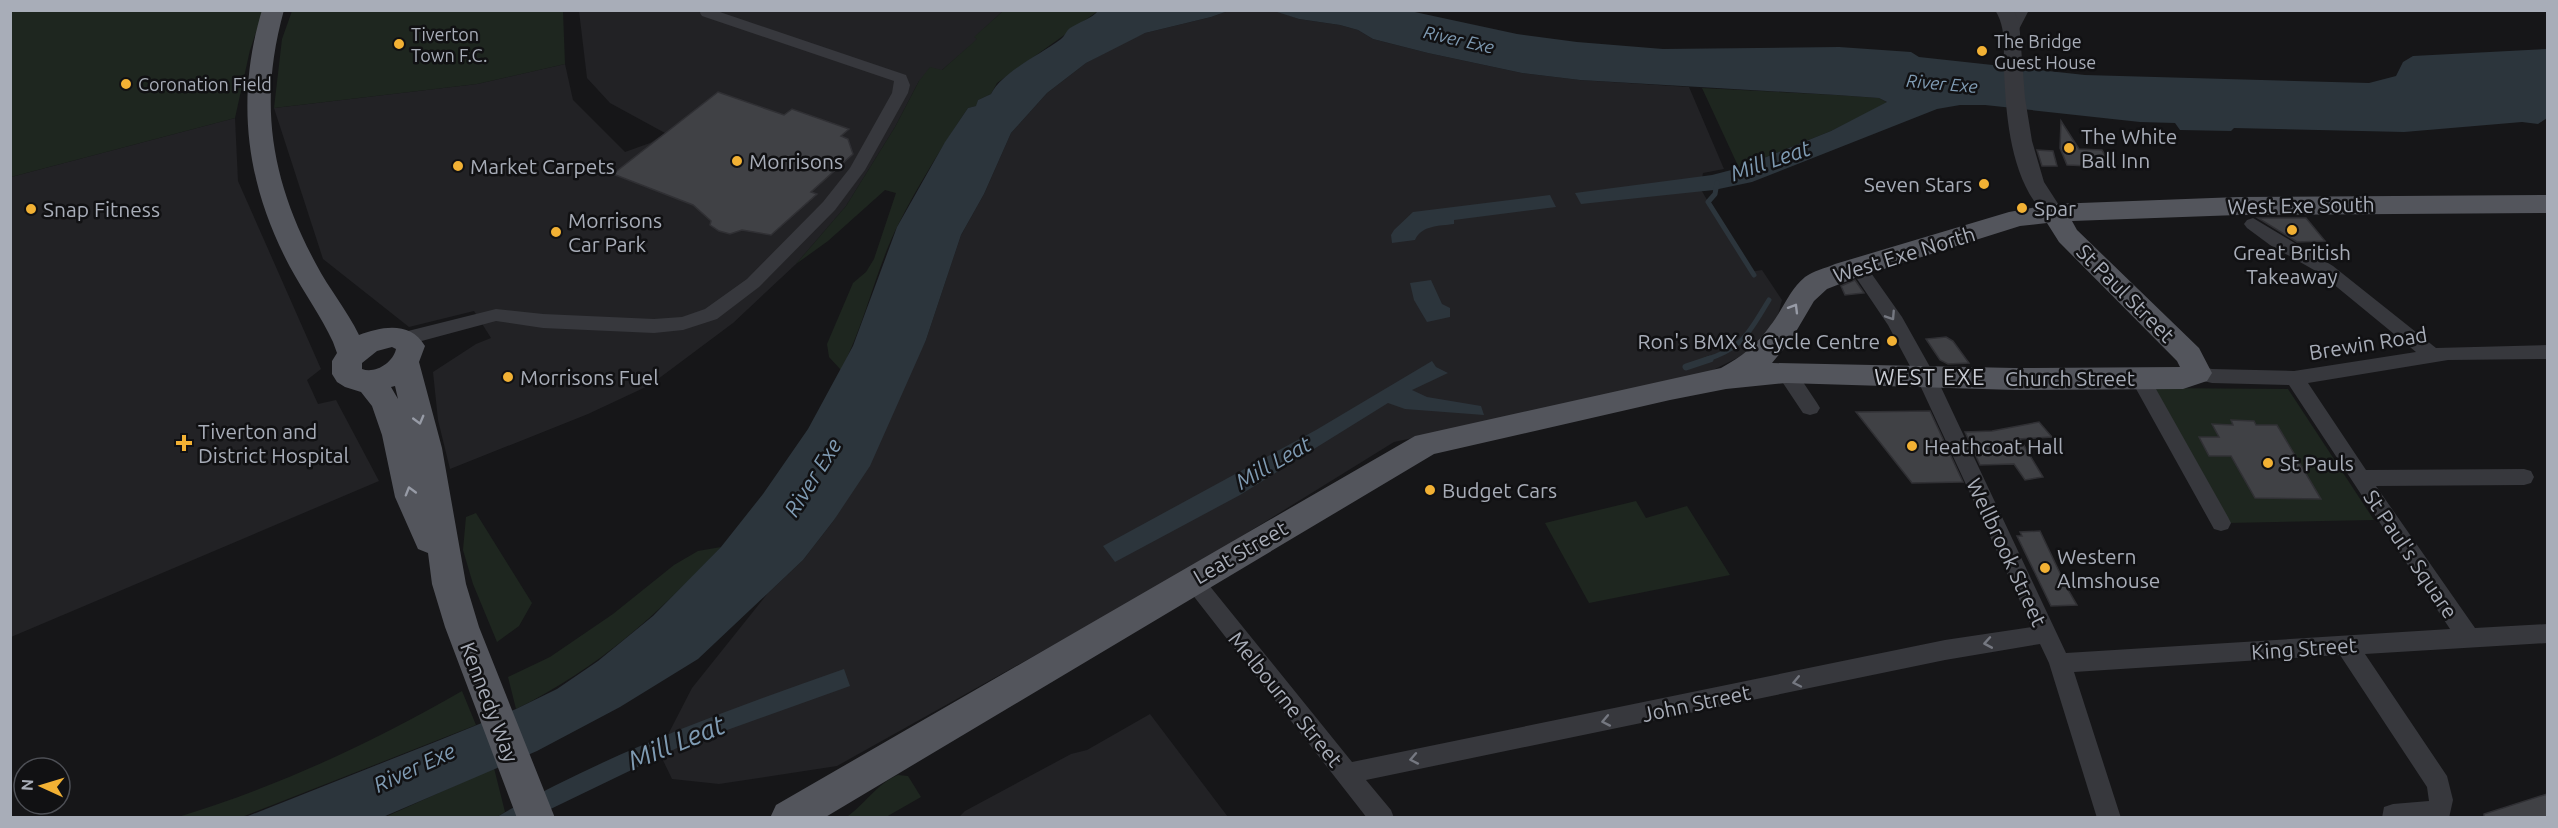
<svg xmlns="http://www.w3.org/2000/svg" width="2558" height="828" viewBox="0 0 2558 828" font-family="Ubuntu,sans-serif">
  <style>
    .built { fill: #222225 }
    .green { fill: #1e261f }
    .water { fill: #2c353c }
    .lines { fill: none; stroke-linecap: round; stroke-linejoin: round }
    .stream-far1 { stroke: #2c353c; stroke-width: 5 }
    .stream { stroke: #2c353c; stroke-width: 7 }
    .building { fill: #404145; stroke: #303034; stroke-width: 1.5 }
    .minor { fill: #37383d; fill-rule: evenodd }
    .tertiary { fill: #37383d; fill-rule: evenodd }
    .primary { fill: #53555c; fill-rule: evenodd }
    .oneway { stroke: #979ba6 }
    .oneway2 { stroke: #757881 }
    .poi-dot { fill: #f2b134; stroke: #111113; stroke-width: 2 }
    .labels { text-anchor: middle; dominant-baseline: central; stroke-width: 5; stroke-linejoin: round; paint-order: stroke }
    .far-poi-label { font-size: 18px; fill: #a8adb8; stroke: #111113; text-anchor: start }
    .far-water-label { font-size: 18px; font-style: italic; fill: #7f9bb3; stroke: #111113 }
    .poi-label { font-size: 21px; fill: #a8adb8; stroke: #111113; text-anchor: start }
    .street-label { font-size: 21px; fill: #a8adb8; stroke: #111113 }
    .water-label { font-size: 22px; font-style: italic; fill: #7f9bb3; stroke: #111113 }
    .neighbourhood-label { font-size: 22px; letter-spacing: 1.5px; fill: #c9ccd4; stroke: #111113 }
    .near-water-label { font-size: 27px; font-style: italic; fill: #7f9bb3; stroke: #111113 }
  </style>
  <rect width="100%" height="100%" fill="#161618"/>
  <path class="built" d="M1274 10 1299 19 1340 25 1358 30 1373 39 1428 53 1522 73 1580 80 1689 87 1724 169 1703 173 1700 188 1750 272 1762 270 1782 300 1775 326 1755 349 1699 377 1394 442 1184 572 837 766 719 784 672 779 659 752 692 688 768 593 803 560 834 520 926 340 961 235 984 194 1011 133 1047 93 1086 63 1124 42 1145 33 1211 17 1228 11Z
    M579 11H1003L975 37 978 39 942 70 919 81 895 127 846 206 796 264 733 323 650 385 588 414 450 469 438 420 433 372 476 344 491 338 474 311 409 327 323 259 274 108 477 84 565 64 573 100 625 152 650 143 665 133 610 103 587 78Z
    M235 118 238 181 321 369 307 380 318 404 336 400 379 481 11 637V177Z
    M1150 714 1228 817H959L965 811 1071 754 1087 750Z"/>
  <path class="green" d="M10 11H263L250 50 235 118 11 177Z
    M292 11H563L565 64 477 84 274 108 282 39Z
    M1003 11H1098L997 83 991 94 978 100 977 106 968 108C943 145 918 185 898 225 875 271 865 324 841 370L829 357 827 344 853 283 866 272 874 259 896 193 885 190 828 241 796 264 846 206 895 127 919 81 930 67 942 70 977 39 974 37Z
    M1702 88 1837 95 1879 98 1888 103 1831 131 1739 168Z
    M2152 388 2288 389 2374 520 2228 523Z
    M1636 501 1646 518 1687 506 1730 575 1589 603 1545 523Z
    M476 513 532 603 519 626 497 642 473 584 463 550 466 517Z
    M721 547C658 614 599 668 516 709L508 677 550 657 613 614 674 565 698 551Z
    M462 691 476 725 242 817 175 818C277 787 370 744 462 691Z
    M494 768 505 812 495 818H383Z
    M898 775 908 776 921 797 886 817 845 818C864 806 877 783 898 775Z"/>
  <path class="water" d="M1098 11H1228L1211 17 1145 33 1086 63 1047 93 1011 133 984 194 961 235 926 340 870 466 834 520 803 560 698 659 620 707 537 751 383 817 243 818 440 740 516 709 557 689 598 661 653 616 721 547 763 494 808 429 853 346 897 227 945 142 968 108 976 106 978 100 991 94C1003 71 1040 55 1061 39 1065 36 1066 31 1070 28 1079 22 1091 19 1098 11Z
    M1274 11H1410L1517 34 1577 42 1663 49 1839 47 1911 52 1919 57 2085 75 2369 83 2396 76 2403 62 2413 56 2547 49V118L2538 124 2522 122 2404 132 2234 128 2231 131 2180 130 2175 123 2140 122 1985 105H1960L1937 109 1752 182 1714 190 1581 204 1575 193 1712 175 1739 168 1831 131 1887 102 1879 98 1837 95 1580 80 1522 73 1428 53 1373 39 1358 30 1340 25 1299 19Z
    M1550 195 1556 207 1454 220V224C1439 226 1422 225 1415 240L1392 243 1391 235 1394 230 1413 212Z
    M1431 280 1442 304 1450 308V317L1427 322 1414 300 1410 283Z
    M1432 361 1436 367 1448 373 1412 390 1427 397 1481 406 1484 415 1405 409 1388 403 1240 495 1115 562 1103 546 1316 430Z
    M844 669 850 686 677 748 534 817 495 818C605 754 725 711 844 669Z"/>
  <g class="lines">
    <path class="stream-far1" d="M1717 183 1715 194 1708 202 1754 275
      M1705 360C1744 348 1749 332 1769 300"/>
    <path class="stream" d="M1686 367 1710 359"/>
  </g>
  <path class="building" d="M718 92 784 115 792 109 849 129 841 136 848 139 853 154 811 192 817 194 771 235 742 230 730 234 719 231 710 225 711 221 693 205 613 174Z
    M2061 121 2079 149 2102 150 2112 167 2067 165 2060 148Z
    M2037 150 2053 151 2057 166H2042Z
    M2258 218H2306L2325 241 2297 242Z
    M1855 280 1864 293 1845 295 1841 286Z
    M1946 337 1953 341 1969 363 1948 364 1940 360 1926 339Z
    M1930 411 1963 482 1912 483 1856 412Z
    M2231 420 2254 421 2256 425H2277L2321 499 2255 498 2231 456H2209L2199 437H2219L2212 424 2233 425Z
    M2039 422 2052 437 2020 439 2043 477 2025 480 2014 464 1980 465 1965 432 1992 431Z
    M2040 531 2067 588 2077 605 2051 606 2017 536H2022L2020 532Z
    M2547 794V818H2484V814Z"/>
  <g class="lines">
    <path class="minor" d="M701 10H714L906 75 910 85 908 93 865 170 835 210 759 287 717 319 683 330 654 333 543 328 496 321 403 346 396 344 394 339 396 334 496 309 543 314 654 319 682 317 705 309 747 279 823 202 850 168 892 93 894 81 702 16 700 13Z
      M2014 10H2029L2018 31 2013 32 2006 28Z
      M2253 218 2333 266 2436 348 2548 345V359L2448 360 2308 383 2366 470 2524 469 2531 471 2534 477 2531 483 2524 485 2376 486 2475 628 2548 624V643L2365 654 2447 776 2453 800 2449 818H2382L2384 807 2393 804 2429 801 2427 787 2340 655 2074 672 2121 818H2097L2049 663 2040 644 1945 660 1366 780 1391 810 1394 818H1367L1181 580 1184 574 1192 571 1200 574 1352 762 1945 640 2032 627 1919 383 1888 325 1849 267 1852 263H1864L1902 317 1939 383 2066 653 2450 629 2289 385 2212 383 2190 378 2187 373 2190 368 2197 366 2212 369 2294 371 2416 352 2321 274 2270 245 2247 228 2244 224 2247 220Z
      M1786 365 1793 367 1817 403 1820 408 1817 413 1810 415 1803 413 1779 377 1777 372 1779 367Z
      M2140 371 2147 373 2228 517 2231 523 2228 529 2221 531 2214 529 2130 378 2133 373Z"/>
    <path class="tertiary" d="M1995 10H2013L2019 21 2025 98 2032 141 2044 182 2064 213 2061 218C2050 221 2046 217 2039 208 2010 171 2006 115 2004 70 2003 49 2007 29 1995 10Z"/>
    <path class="primary" d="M262 10H284C258 103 271 180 316 264 329 289 347 310 359 335 382 326 411 321 425 346L419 362 442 448 466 584 479 627 555 818H517L445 627 432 584 428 553 418 549 395 497 382 435 372 406 361 392 345 387 337 382 332 374V361L337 353 333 342C321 316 304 293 290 267 246 184 235 100 262 10ZM392 347 396 349C393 363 375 374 362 369V363L377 351ZM395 386 398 399 391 387Z
      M2548 195V213L2238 215 2072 221 2077 230 2199 348 2212 373 2207 381 2183 389 2015 390 1786 383 1726 389 1670 400 1434 454 824 818H770L776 805 1415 436 1721 368C1741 357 1757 345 1770 326 1783 310 1789 290 1805 277 1813 271 1826 268 1835 264L2009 212 2054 204 2238 197ZM2047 223 2059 242 2177 361 2180 367 2015 368 1772 363 1791 340 1814 301 1827 289 1855 278 2020 226Z"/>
  </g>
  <defs><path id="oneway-chevron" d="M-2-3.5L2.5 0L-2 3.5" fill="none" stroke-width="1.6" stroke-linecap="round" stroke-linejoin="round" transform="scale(1.5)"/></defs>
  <g class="oneway">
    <use href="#oneway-chevron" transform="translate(1794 308) rotate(-59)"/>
    <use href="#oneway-chevron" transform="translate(419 420) rotate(75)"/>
    <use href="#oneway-chevron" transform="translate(410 491) rotate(-106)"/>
  </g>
  <g class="oneway2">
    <use href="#oneway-chevron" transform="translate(1891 316) rotate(57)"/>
    <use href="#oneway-chevron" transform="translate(1988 643) rotate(170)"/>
    <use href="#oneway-chevron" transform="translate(1797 682) rotate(168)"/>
    <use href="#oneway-chevron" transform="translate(1606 721) rotate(169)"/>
    <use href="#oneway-chevron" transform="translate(1414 759) rotate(169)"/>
  </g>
  <g class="poi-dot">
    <circle cx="399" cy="44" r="6"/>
    <circle cx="1982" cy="51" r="6"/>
    <circle cx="126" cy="84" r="6"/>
    <circle cx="2069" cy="148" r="6"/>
    <circle cx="737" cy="161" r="6"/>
    <circle cx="458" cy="166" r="6"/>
    <circle cx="1984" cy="184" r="6"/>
    <circle cx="2022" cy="208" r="6"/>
    <circle cx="31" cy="209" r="6"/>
    <circle cx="2292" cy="230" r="6"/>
    <circle cx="556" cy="232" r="6"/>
    <circle cx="1892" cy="341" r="6"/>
    <circle cx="508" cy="377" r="6"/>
    <path d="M181 434h6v6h6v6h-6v6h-6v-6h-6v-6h6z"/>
    <circle cx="1912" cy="446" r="6"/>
    <circle cx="2268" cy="463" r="6"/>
    <circle cx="1430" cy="490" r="6"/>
    <circle cx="2045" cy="568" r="6"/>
  </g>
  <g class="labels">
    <g class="far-poi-label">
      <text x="411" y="34">Tiverton<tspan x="411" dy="21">Town F.C.</tspan></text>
      <text x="1994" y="41">The Bridge<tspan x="1994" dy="21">Guest House</tspan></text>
      <text x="138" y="84">Coronation Field</text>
    </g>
    <g class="far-water-label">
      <text transform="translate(1459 39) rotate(13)">River Exe</text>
      <text transform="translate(1942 83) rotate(5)">River Exe</text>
    </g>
    <g class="poi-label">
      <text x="2081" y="136">The White<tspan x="2081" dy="24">Ball Inn</tspan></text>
      <text x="749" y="161">Morrisons</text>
      <text x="470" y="166">Market Carpets</text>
      <text x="1972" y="184" text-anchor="end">Seven Stars</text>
      <text x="2034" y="208">Spar</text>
      <text x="43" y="209">Snap Fitness</text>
      <text x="568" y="220">Morrisons<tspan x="568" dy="24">Car Park</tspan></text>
      <text x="2292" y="252" text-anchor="middle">Great British<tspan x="2292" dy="24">Takeaway</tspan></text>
      <text x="1880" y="341" text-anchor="end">Ron's BMX &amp; Cycle Centre</text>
      <text x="520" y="377">Morrisons Fuel</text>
      <text x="198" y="431">Tiverton and<tspan x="198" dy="24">District Hospital</tspan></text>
      <text x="1924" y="446">Heathcoat Hall</text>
      <text x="2280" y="463">St Pauls</text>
      <text x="1442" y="490">Budget Cars</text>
      <text x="2057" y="556">Western<tspan x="2057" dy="24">Almshouse</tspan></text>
    </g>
    <g class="street-label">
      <text transform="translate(2301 205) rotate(-1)">West Exe South</text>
      <text transform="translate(1904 254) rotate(-17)">West Exe North</text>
      <text transform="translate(2126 293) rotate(45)">St Paul Street</text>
      <text transform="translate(2368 343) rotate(-9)">Brewin Road</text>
      <text x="2070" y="378">Church Street</text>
      <text transform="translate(1240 552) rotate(-30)">Leat Street</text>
      <text transform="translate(2007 552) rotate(65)">Wellbrook Street</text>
      <text transform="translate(2411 554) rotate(56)">St Paul's Square</text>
      <text transform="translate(2304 648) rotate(-4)">King Street</text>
      <text transform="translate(1286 699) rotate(51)">Melbourne Street</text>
      <text transform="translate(490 702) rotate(69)">Kennedy Way</text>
      <text transform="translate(1696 703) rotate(-12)">John Street</text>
    </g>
    <g class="water-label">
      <text transform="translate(1770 160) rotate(-19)">Mill Leat</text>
      <text transform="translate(1273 462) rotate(-30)">Mill Leat</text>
      <text transform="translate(812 477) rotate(-58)">River Exe</text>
      <text transform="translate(414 767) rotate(-25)">River Exe</text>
    </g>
    <g class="neighbourhood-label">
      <text x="1930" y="376">WEST EXE</text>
    </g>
    <g class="near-water-label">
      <text transform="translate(676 742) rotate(-22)">Mill Leat</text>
    </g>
  </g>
  <rect width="2558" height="828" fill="none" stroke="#a8adb8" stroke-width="24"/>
  <g transform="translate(42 786) rotate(274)"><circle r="28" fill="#111113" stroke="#4d4f55" stroke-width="1.5"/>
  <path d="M0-4.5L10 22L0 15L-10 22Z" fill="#f2b134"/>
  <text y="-9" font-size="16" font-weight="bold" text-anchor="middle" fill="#a8adb8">N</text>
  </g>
</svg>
